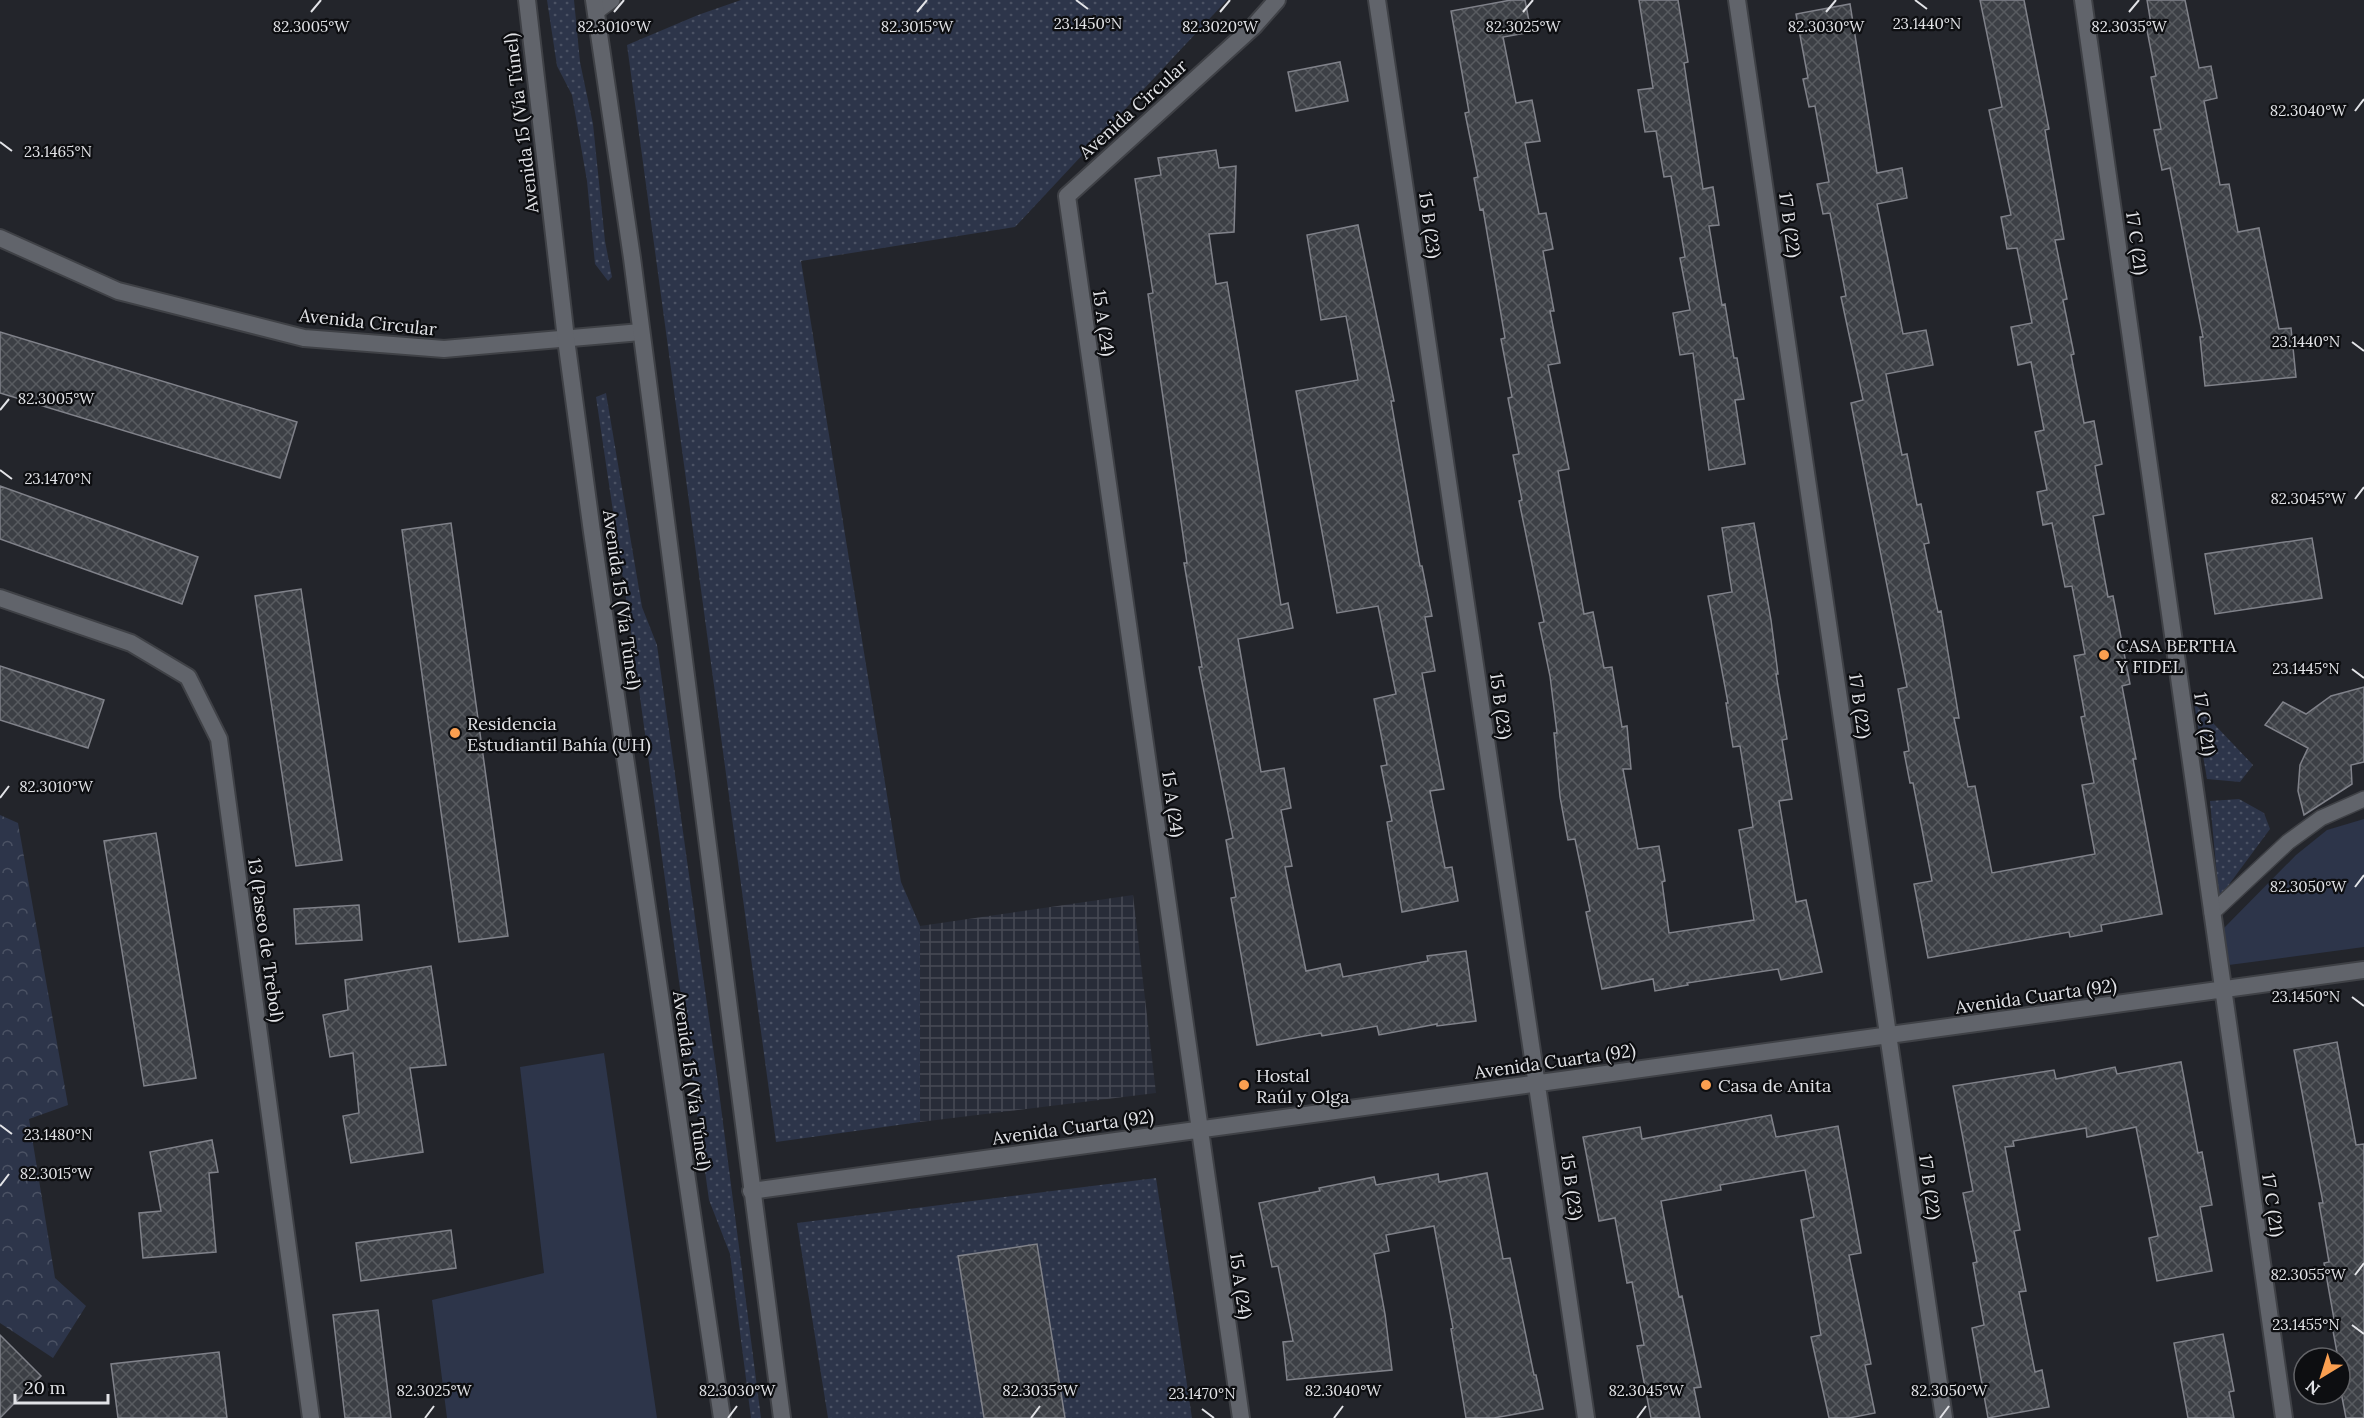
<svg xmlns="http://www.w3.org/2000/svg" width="2364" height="1418" viewBox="0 0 2364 1418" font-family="Lora,serif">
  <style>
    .industrial { fill: url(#industrial-grid) }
    .grass { fill: url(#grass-dots) }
    .forest { fill: url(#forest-crowns) }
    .green { fill: #2d354a }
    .building { fill: url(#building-cross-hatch); stroke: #80828a; stroke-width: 1.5 }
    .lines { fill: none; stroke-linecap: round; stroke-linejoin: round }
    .service-casing { stroke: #3f4146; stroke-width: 18 }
    .minor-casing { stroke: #3f4146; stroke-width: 20 }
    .secondary-casing { stroke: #3f4146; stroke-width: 20 }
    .service { stroke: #61646b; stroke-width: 15 }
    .minor { stroke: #61646b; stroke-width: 16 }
    .secondary { stroke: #61646b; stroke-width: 16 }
    .ticks { fill: none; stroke: #e2e3e7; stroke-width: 2 }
    .poi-dot { fill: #fa9f50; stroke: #0d0e11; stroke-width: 2 }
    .labels { text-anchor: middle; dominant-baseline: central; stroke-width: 4.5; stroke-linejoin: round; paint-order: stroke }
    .street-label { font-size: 18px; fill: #e2e3e7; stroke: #0d0e11 }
    .poi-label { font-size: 18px; fill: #e2e3e7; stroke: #0d0e11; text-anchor: start }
    .ticks-label { font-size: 15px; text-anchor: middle; fill: #e2e3e7; stroke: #0d0e11; stroke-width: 4.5; stroke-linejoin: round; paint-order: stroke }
  </style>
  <defs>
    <pattern id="industrial-grid" width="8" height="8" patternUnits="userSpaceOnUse" patternTransform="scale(1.5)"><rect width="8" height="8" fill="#282c38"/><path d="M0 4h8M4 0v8" fill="none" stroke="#474a55"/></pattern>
    <pattern id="grass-dots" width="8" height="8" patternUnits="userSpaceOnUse" patternTransform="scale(1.5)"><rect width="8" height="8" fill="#2d354a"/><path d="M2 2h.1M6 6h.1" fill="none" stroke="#4b5264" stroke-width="1.8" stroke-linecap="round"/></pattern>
    <pattern id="forest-crowns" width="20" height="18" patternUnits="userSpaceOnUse" patternTransform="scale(1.5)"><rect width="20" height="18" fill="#2d354a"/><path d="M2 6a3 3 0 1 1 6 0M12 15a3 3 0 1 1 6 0" fill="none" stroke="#4b5264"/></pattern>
    <pattern id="building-cross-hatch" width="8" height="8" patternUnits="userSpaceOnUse" patternTransform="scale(1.5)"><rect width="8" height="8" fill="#3c3f45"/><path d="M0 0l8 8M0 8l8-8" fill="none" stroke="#585b60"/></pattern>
  </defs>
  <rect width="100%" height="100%" fill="#23252b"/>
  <path class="industrial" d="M1133 895 1156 1093 920 1122V926Z"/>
  <path class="grass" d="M547 0H574L580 62 593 124 605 241 612 277 608 281 595 264 587 181 572 95 557 66Z
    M741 0H1227L1015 227 801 261 901 882 920 926V1122L776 1142 627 45 698 15Z
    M606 393 642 607 657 645 717 1076 761 1418H751L730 1254 709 1200 632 639 596 397Z
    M2194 703 2253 765 2240 782 2207 779Z
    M2239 799 2264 813 2270 829 2219 898 2210 801Z
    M1156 1178 1192 1418H828L797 1223Z"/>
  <path class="forest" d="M0 815 18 823 68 1105 29 1119 55 1278 86 1306 53 1358 0 1323Z"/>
  <path class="green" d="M2364 819V947L2229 965 2223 929 2296 855 2327 830Z
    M604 1053 657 1418H447L432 1300 544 1273 520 1067Z"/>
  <path class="building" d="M1511 0H1525L1531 32 1503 37 1516 103 1532 100 1540 141 1525 143 1539 214 1546 213 1553 249 1543 251 1554 311H1550L1560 363 1548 365 1569 469 1558 471 1584 614 1593 612 1604 668 1612 667 1622 727 1627 726 1631 769H1623L1638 849 1659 846 1665 881 1662 882 1669 933 1754 920 1739 830 1753 827 1740 746 1733 747 1726 703H1728L1708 596 1732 592 1722 528 1754 523 1771 620 1778 674H1776L1787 739 1782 740 1792 799 1779 801 1796 902 1806 900 1822 972 1781 980 1778 969 1687 983 1688 985 1655 991 1653 979 1602 989 1586 912 1590 911 1575 839 1568 840 1560 797 1554 733H1557L1550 676 1539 623 1544 622 1519 501 1522 500 1513 455 1519 454 1508 398 1512 397 1501 339 1505 338 1483 209 1480 210 1474 178 1478 177 1465 113 1469 112 1451 11Z
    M1639 0H1678L1688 62 1684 63 1703 189 1713 187 1719 225 1709 226 1722 305 1725 304 1734 358H1737L1744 399 1735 400 1745 464 1709 470 1693 353 1680 355 1673 313 1690 310 1680 258 1685 257 1671 176 1664 177 1656 131 1645 132 1638 90 1653 88Z
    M1980 0H2024L2049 129 2045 130 2064 239 2055 240 2067 299 2063 300 2074 354 2071 355 2084 423 2094 421 2102 464 2095 466 2104 514 2093 516 2108 597 2113 596 2130 684 2122 686 2136 759H2133L2162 914 2101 925 2102 931 2070 937 2069 932 1928 958 1914 884 1932 881 1913 783H1910L1904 752 1909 751 1898 689 1907 687 1851 403 1863 400 1841 297 1846 296 1830 213 1823 214 1817 184 1829 182 1815 106 1809 107 1803 79 1808 78 1796 14 1850 4 1877 173 1902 168 1907 198 1877 204 1903 334 1926 330 1933 365 1886 374 1902 455 1907 454 1917 505 1921 504 1929 543 1924 544 1938 612 1941 611 1959 718H1954L1968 787 1975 786 1992 873 2095 854 2082 785 2094 783 2081 717 2085 716 2074 656 2085 654 2072 586 2065 587 2052 523 2043 525 2037 492 2047 490 2035 432 2044 430 2031 362 2018 365 2011 327 2032 323 2017 248 2007 249 2001 217 2011 215 1989 110 2002 107Z
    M2147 0H2185L2199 68 2211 66 2217 98 2204 101 2220 185 2229 184 2238 232 2259 228 2279 329 2291 328 2296 377 2205 386 2200 337H2203L2170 168 2162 170 2154 130 2161 129 2151 77 2156 76 2146 25 2151 24Z
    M1340 62 1348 101 1296 111 1288 72Z
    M1216 150 1219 168 1236 166 1234 232 1209 234 1216 284 1227 282 1281 605 1288 603 1293 628 1238 639 1261 772 1284 768 1291 808 1281 810 1292 866 1285 867 1306 971 1340 964 1343 977 1428 961 1427 956 1466 951 1476 1021 1437 1026V1024L1379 1035 1377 1026 1322 1036 1321 1033 1257 1045 1231 898 1236 897 1226 840 1233 838 1199 667H1202L1184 563H1187L1148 294 1153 293 1135 179 1161 175 1158 158Z
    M1358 225 1394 401H1391L1420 566H1422L1432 616 1425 617 1435 671 1422 673 1444 789 1430 791 1445 868 1452 867 1458 901 1402 912 1387 822 1392 821 1381 766 1387 765 1374 699 1396 694 1378 606 1337 613 1296 391 1358 380 1346 316 1321 320 1307 235Z
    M0 332 297 422 280 478 0 393Z
    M0 486 198 557 182 604 0 539Z
    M451 523 508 936 459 942 402 530Z
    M2312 538 2322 598 2215 614 2205 554Z
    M301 589 342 860 296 866 255 596Z
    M0 666 104 700 88 748 0 720Z
    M2364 687V762L2351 765 2352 784 2304 815 2298 791 2300 765 2308 748 2265 725 2283 702 2306 714 2331 696Z
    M156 833 196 1078 144 1086 104 841Z
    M359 905 362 940 296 944 294 909Z
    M431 966 446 1065 410 1068 423 1152 351 1163 343 1116 359 1113 353 1053 330 1057 323 1015 348 1010 345 980Z
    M2337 1042 2356 1145 2364 1144V1418H2346L2340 1387V1358H2338L2331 1320 2334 1319 2324 1263 2329 1262 2319 1203H2323L2294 1050Z
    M2181 1062 2198 1153 2202 1152 2212 1205 2200 1207 2212 1271 2157 1281 2149 1238 2158 1236 2136 1127 2087 1137 2086 1128 2013 1141 2014 1146 2005 1147 2020 1230 2014 1231 2026 1291 2019 1292 2035 1372 2042 1370 2049 1407 1988 1418 1972 1328 1984 1325 1973 1263 1977 1262 1963 1193 1973 1191 1953 1086 2054 1070 2056 1079 2115 1067 2117 1074Z
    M1771 1115 1776 1137 1838 1126 1861 1253 1849 1255 1871 1364 1865 1365 1875 1413 1849 1418H1829L1811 1337 1821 1335 1801 1220 1814 1217 1805 1170 1720 1185 1721 1190 1661 1201 1679 1297 1682 1296 1701 1387 1694 1388 1700 1418H1651L1637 1346 1644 1345 1632 1282 1627 1283 1615 1218 1599 1221 1583 1137 1640 1127 1642 1139Z
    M212 1140 218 1172 209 1173 216 1252 143 1258 139 1213 161 1211 150 1152Z
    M1487 1173 1503 1259 1510 1258 1534 1375H1536L1543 1409 1494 1418H1466L1451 1329 1453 1328 1434 1226 1386 1235 1389 1251 1374 1254 1385 1314 1392 1370 1287 1380 1283 1342 1293 1341 1278 1266 1272 1267 1259 1203 1320 1191 1319 1188 1374 1177 1376 1185 1438 1174 1439 1182Z
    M451 1230 456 1268 361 1281 356 1243Z
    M1037 1244 1065 1418H984L958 1256Z
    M378 1310 391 1418H345L333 1315Z
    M2223 1334 2234 1391 2229 1392 2234 1418H2188L2174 1343Z
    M0 1335 41 1376 0 1418Z
    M219 1352 227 1418H118L111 1364Z"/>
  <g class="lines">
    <g class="service-casing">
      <path id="service" d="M596 12 612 0
        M2212 913 2288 842 2321 818 2364 799"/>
    </g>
    <g class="minor-casing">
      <path id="minor" d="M1377 0 1586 1418
        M1737 0 1944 1418
        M2083 0 2284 1418
        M0 238 118 291 304 338 444 349 641 332
        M0 598 131 643 188 677 219 739 311 1418
        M751 1191 2364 970
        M1241 1418 1067 196 1254 26 1277 0"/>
    </g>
    <g class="secondary-casing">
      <path id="secondary" d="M527 0 566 339 592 532 722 1418
        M594 0 632 258 782 1418"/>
    </g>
    <use href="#service" class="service"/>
    <use href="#minor" class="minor"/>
    <use href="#secondary" class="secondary"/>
  </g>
  <path class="ticks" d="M1076 0 1088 9M1915 0 1927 9M311 12 321 0M614 12 624 0M917 12 927 0M1220 12 1230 0M1523 12 1533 0M1826 12 1836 0M2129 12 2139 0M2355 111 2364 99M0 142 12 151M2352 342 2364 351M0 410 9 399M0 470 12 479M2355 499 2364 487M2352 669 2364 678M0 798 9 786M2355 887 2364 875M2352 997 2364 1006M0 1125 12 1134M0 1186 9 1174M2355 1275 2364 1263M2352 1325 2364 1334M1202 1409 1214 1418M425 1418 434 1406M728 1418 737 1406M1031 1418 1040 1406M1334 1418 1343 1406M1637 1418 1646 1406M1940 1418 1949 1406"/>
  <g class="poi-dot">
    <circle cx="2104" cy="655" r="6"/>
    <circle cx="455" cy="733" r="6"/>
    <circle cx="1244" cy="1085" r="6"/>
    <circle cx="1706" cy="1085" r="6"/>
  </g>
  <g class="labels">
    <g class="street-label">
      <text transform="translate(1133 109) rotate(-42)">Avenida Circular</text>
      <text transform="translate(521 123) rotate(-97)">Avenida 15 (Vía Túnel)</text>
      <text transform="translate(1430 225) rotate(82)">15 B (23)</text>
      <text transform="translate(1790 225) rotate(82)">17 B (22)</text>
      <text transform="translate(2137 243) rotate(82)">17 C (21)</text>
      <text transform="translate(368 322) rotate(6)">Avenida Circular</text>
      <text transform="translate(1104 323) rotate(82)">15 A (24)</text>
      <text transform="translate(622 600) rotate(82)">Avenida 15 (Vía Túnel)</text>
      <text transform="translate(1501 706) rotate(82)">15 B (23)</text>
      <text transform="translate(1860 706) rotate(82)">17 B (22)</text>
      <text transform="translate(2205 724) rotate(82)">17 C (21)</text>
      <text transform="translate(1173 804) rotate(82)">15 A (24)</text>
      <text transform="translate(266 940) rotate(82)">13 (Paseo de Trebol)</text>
      <text transform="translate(2036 996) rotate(-8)">Avenida Cuarta (92)</text>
      <text transform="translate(1555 1061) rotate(-8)">Avenida Cuarta (92)</text>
      <text transform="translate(692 1081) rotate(82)">Avenida 15 (Vía Túnel)</text>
      <text transform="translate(1073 1127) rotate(-8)">Avenida Cuarta (92)</text>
      <text transform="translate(1572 1187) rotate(82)">15 B (23)</text>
      <text transform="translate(1930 1187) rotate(82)">17 B (22)</text>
      <text transform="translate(2273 1205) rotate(82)">17 C (21)</text>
      <text transform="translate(1241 1286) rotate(82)">15 A (24)</text>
    </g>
    <g class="poi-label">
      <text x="2116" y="645">CASA BERTHA<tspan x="2116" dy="21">Y FIDEL</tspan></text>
      <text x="467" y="723">Residencia<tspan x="467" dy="21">Estudiantil Bahía (UH)</tspan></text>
      <text x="1256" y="1075">Hostal<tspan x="1256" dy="21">Raúl y Olga</tspan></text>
      <text x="1718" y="1085">Casa de Anita</text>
    </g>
  </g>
  <g class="ticks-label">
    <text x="1927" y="29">23.1440°N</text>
    <text x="1088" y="29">23.1450°N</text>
    <text x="1220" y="32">82.3020°W</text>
    <text x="1523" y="32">82.3025°W</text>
    <text x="1826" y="32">82.3030°W</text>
    <text x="311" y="32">82.3005°W</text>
    <text x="614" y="32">82.3010°W</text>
    <text x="917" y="32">82.3015°W</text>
    <text x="2129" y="32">82.3035°W</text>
    <text x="2308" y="116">82.3040°W</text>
    <text x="58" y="157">23.1465°N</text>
    <text x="2306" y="347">23.1440°N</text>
    <text x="56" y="404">82.3005°W</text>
    <text x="58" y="484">23.1470°N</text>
    <text x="2308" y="504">82.3045°W</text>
    <text x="2306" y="674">23.1445°N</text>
    <text x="56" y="792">82.3010°W</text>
    <text x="2308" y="892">82.3050°W</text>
    <text x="2306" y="1002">23.1450°N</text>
    <text x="58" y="1140">23.1480°N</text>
    <text x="56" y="1179">82.3015°W</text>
    <text x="2308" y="1280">82.3055°W</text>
    <text x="2306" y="1330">23.1455°N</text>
    <text x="434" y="1396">82.3025°W</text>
    <text x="737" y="1396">82.3030°W</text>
    <text x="1040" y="1396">82.3035°W</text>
    <text x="1343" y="1396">82.3040°W</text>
    <text x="1646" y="1396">82.3045°W</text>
    <text x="1949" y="1396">82.3050°W</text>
    <text x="1202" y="1399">23.1470°N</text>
  </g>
  <g transform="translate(2322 1376) rotate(218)"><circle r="28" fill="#0d0e11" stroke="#626367" stroke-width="1.5"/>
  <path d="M0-4.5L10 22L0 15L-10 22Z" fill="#fa9f50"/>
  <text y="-9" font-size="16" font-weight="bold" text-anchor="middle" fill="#e2e3e7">N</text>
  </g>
  <path d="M15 1394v9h93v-9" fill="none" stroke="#e2e3e7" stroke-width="3"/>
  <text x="24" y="1394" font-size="18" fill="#e2e3e7" stroke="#0d0e11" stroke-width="4.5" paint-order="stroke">20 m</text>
</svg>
